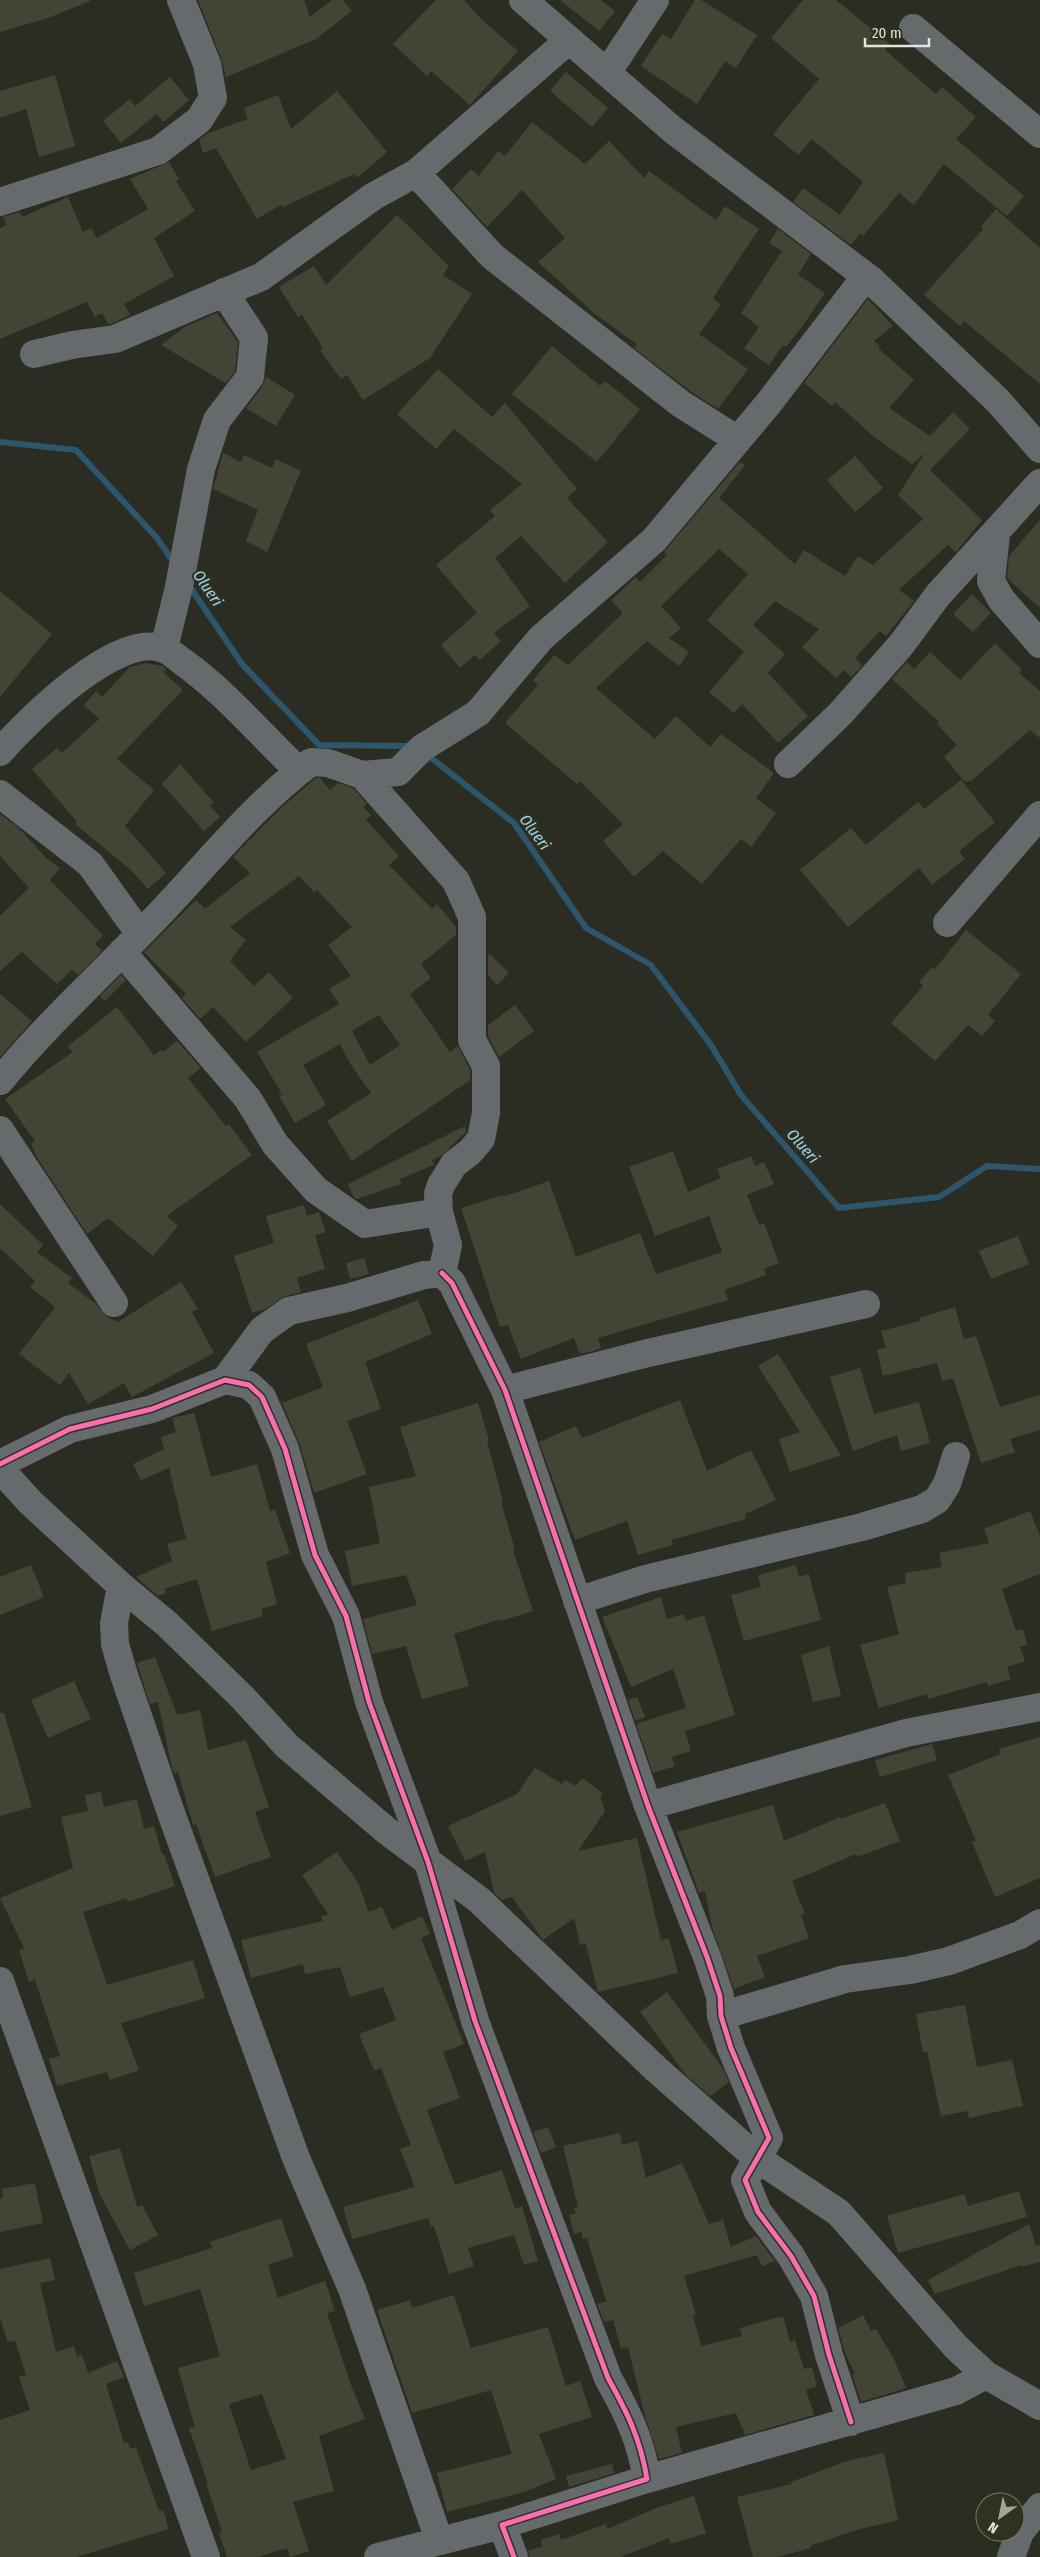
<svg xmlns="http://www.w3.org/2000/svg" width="1040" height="2557" viewBox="0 0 1040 2557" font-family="'Fira Sans Condensed',sans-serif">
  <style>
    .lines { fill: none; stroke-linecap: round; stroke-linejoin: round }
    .stream { stroke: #2d566c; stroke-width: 6 }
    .building { fill: #434436; fill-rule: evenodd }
    .minor { stroke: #656b6d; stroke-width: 28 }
    .cycleway-casing { stroke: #30311e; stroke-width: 8 }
    .cycleway { stroke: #f96db3; stroke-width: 5 }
    .labels { text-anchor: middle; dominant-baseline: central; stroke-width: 4; stroke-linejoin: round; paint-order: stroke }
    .water-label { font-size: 16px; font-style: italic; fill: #9cd4f6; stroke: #30311e }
  </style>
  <rect width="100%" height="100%" fill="#2c2d22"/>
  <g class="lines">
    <path class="stream" d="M0 442 76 450 157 538 174 563
      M188 584 242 664 319 745 413 746
      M425 753 514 823 586 928 651 965 711 1045 741 1095 839 1208 939 1197 987 1166 1040 1169"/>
  </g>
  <path class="building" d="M0 0H90V1L48 18 0 32Z
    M198 0H304L310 17 332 0H343L352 11 316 39 226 77 221 58Z
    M436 0H464L482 20 518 51 470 105 431 71 427 76 393 44Z
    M560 0H601L615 11 599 31Z
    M695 0H701L757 35 736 68 725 61 697 104 641 66 662 34 671 39Z
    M803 0H836L890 44 885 50 936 94 942 87 976 117 956 139 1024 196 1007 216 944 164 914 205 899 193 863 236 860 233 851 245 793 202 803 188 840 215 863 182 812 139 798 155 773 134 819 79 771 38Z
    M566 72 608 108 592 127 550 91Z
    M55 75 75 146 39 157 26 109 0 118V91Z
    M170 77 189 100 163 122 157 114 121 143 103 121 130 99 135 106Z
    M337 91 387 152 357 178 354 174 283 207 281 205 257 219 216 148 203 153 199 140 208 133 248 119 244 108 278 95 291 129Z
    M532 122 585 164 609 141 644 178 649 171 716 220 725 206 759 229 713 298 721 305 699 334 748 369 718 409 690 391 634 348 637 344 596 315 538 262 565 238 522 190 487 227 452 189 471 169 479 176 498 151 505 156Z
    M169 162 179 179 176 181 195 211 154 238 174 276 124 304 130 315 111 324H108L102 313 95 317 87 302 0 339V228L7 225 3 217 20 212 22 217 68 197 83 232 91 228 97 238 148 209 130 179Z
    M996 209 1040 248V384L964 321 960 326 924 295 983 229 981 226Z
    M397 215 449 266 443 275 472 294 430 358 363 400 347 375 341 379 320 350 323 348 302 315 298 317 279 287 314 266 326 285Z
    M778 229 811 254 798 275 825 293 804 324 786 347 783 345 769 365 744 348 759 327 741 313 782 251 769 243Z
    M868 299 893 326 874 341 880 346 878 348 914 380 889 408 930 436 953 412 970 429 930 470 982 520 956 552 948 545 899 590 914 601 886 636 880 631 855 658 862 666 851 677 844 670 836 678 802 647 819 629 775 601 753 625 785 654 768 673 808 716 778 743 742 704 734 713 709 692 744 652 707 620 748 574 719 549 661 606 681 628 669 638 689 652 679 666 647 641 596 688 655 739 676 716 710 747 721 734 774 773 756 798 776 813 751 847 741 839 702 884 663 851 634 877 603 841 623 824 580 781 577 784 505 723 538 685 533 680 554 655 568 665 623 613 611 600 636 577 640 582 667 555 664 552 740 462 745 465 719 498 795 564 804 550 845 576 858 556 873 565 923 519 898 495 925 453 912 464 872 435 835 402 832 406 804 383Z
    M217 313 238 342 235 371 226 383 161 345 186 326Z
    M552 346 600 386 605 381 640 409 597 462 512 394Z
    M438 369 492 417 505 403 577 489 567 498 608 542 565 583 521 536 495 558 530 606 494 633 501 641 480 660 475 655 460 668 441 645 477 613 436 565 495 516 490 510 522 484 454 429 436 449 397 414Z
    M266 377 295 395 276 426 246 408 262 387Z
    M223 453 241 462 244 455 272 468 275 459 301 471 267 552 246 541 258 510 213 489Z
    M855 456 883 488 855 512 827 480Z
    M1040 520V608L1007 578 1009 556Z
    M0 591 52 634 0 697Z
    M972 594 991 613 973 632 953 614Z
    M995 643 1022 670 1019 673 1040 691V738L1030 730 971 781H964L944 757 957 745 937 724 939 722 892 679 907 662 914 669 930 652 960 680Z
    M146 663 163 666 166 669 163 672 183 690 117 759 154 790 125 826 166 873 148 889 131 870 75 824 77 822 32 769 57 748 62 753 99 719 84 705 96 691 102 697 130 667Z
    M180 764 214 803 210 806 220 817 204 831 162 784Z
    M316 778H320L330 790 338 783 353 788 367 804 363 807 371 815 366 820 399 856 389 865 432 909 437 904 456 927V935L421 964 431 978 410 994 450 1052 458 1046 470 1070V1080L352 1161 327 1121 371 1093 351 1065 340 1044 303 1065 326 1105 295 1123 279 1096 282 1094 257 1052 339 1004 329 989 351 976 328 945 352 927 317 890 314 892 299 876 230 927 246 940 230 961 254 986 269 972 293 998 246 1042 213 1007 200 1019 182 998 186 994 144 952 196 900 205 909 250 873 233 857 282 807ZM379 1015 400 1045 370 1065 352 1031Z
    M961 780 995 822 959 851 965 859 932 885 919 868 848 927 800 870 851 828 866 845 918 802 924 809Z
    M0 814 19 828 45 857 60 868 50 880 103 935 95 944 102 951 78 975 72 969 57 984 22 952 0 971V916L29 888 0 856Z
    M966 930 1021 974 988 1015 995 1021 982 1036 968 1025 935 1061 891 1023 923 986 919 982 932 967 935 969Z
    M490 954 509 973 497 985 488 975V956Z
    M121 975 126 980 105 1001 100 996Z
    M0 994 32 1021 0 1057Z
    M515 1005 534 1031 499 1057 488 1036V1025Z
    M117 1007 154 1055 161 1050 163 1052 177 1041 201 1068 188 1078 226 1126 229 1124 252 1155 167 1216 178 1226 153 1256 108 1218 87 1234 38 1159 31 1144 35 1141 5 1099 73 1052 68 1046Z
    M465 1126 466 1132 441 1156 432 1160 434 1165 400 1179 401 1184 357 1199 353 1196 348 1184Z
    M673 1151 688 1192 721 1178 717 1169 751 1156 755 1166 764 1162 774 1184 747 1195 759 1225 764 1223 779 1263 764 1269 766 1275 725 1290 728 1300 598 1338 601 1348 593 1351 580 1354 574 1338 521 1359 508 1325 500 1327 461 1208 503 1195V1197L549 1181 576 1257 640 1233 656 1274 722 1252 709 1216 655 1236 629 1167Z
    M0 1204 43 1245 37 1252 72 1278 68 1283 96 1304 107 1317 118 1322 181 1282 198 1309 192 1312 214 1353 132 1397 124 1383 88 1404 69 1373 60 1385 19 1354 55 1307 30 1287 35 1281 0 1248Z
    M304 1205 307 1216 319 1212 326 1232 315 1235 325 1269 297 1278 301 1292 285 1296 265 1309 252 1313 234 1256 274 1243 266 1216Z
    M1018 1236 1029 1264 991 1279 979 1251Z
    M364 1258 369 1274 350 1279 346 1263Z
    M418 1300 432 1334 365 1362 381 1409 347 1421 367 1474 314 1493 300 1445 282 1403 323 1387 306 1344Z
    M955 1307 964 1339 976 1336 1000 1407 1040 1395V1430L1010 1439 1015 1452 981 1463 953 1378 942 1381 937 1363 883 1376 877 1350 886 1348 881 1331 920 1321 919 1318Z
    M778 1354 793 1378 841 1455 790 1472 779 1439 800 1432 758 1366Z
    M860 1368 874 1414 919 1402 930 1443 901 1451 897 1435 853 1451 830 1377Z
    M680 1400 707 1471 751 1450 776 1500 745 1514 746 1519 671 1540 673 1545 638 1555 627 1521 575 1540 539 1442 576 1426 582 1438Z
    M478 1403 489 1440 487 1441 503 1501 501 1502 515 1550H513L533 1611 501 1621 500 1619 454 1634 469 1686 422 1699 406 1646 372 1654 363 1619 417 1605 406 1575 352 1586 345 1551 380 1543 369 1487 416 1476 400 1427Z
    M194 1413 211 1477 257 1464 270 1511 275 1510 290 1553 266 1562 277 1604 261 1609 263 1616 212 1631 197 1579 164 1589 166 1593 158 1596 136 1577 172 1561 167 1544 186 1539 169 1468 141 1480 133 1464 164 1449 161 1437 176 1432 172 1418Z
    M1030 1511 1040 1536V1574L1002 1589 1016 1631 1023 1629 1027 1645 1020 1647 1025 1661 1007 1667 1011 1679 988 1686 987 1682 928 1699 927 1694 879 1708 860 1645 899 1634 887 1587 906 1583 905 1573 942 1567 939 1553 989 1543 984 1529Z
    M31 1565 44 1597 0 1615V1577Z
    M796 1565 799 1577 809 1574 821 1620 744 1641 731 1595 761 1587 758 1575Z
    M661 1597 667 1619 683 1614 686 1621 704 1615 735 1715 685 1731 691 1751 672 1757 675 1766 653 1773 636 1724 686 1708 673 1669 631 1687 602 1617Z
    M829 1646 841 1696 813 1702 801 1655Z
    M155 1657 177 1715 200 1710 208 1750 246 1740 269 1807 255 1812 271 1857 215 1877 196 1824 193 1825 178 1772 174 1773 172 1768 158 1702 150 1704 137 1663Z
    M74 1681 91 1719 48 1738 31 1700Z
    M637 1697 645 1717 635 1721 628 1700Z
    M0 1713H4L32 1807 0 1816Z
    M1040 1737V1878L995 1897 972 1842 976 1841 948 1775 1000 1754 999 1749Z
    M932 1744 937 1760 880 1777 875 1760Z
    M535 1768 562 1784 565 1780 576 1786 582 1778 603 1793 600 1797 605 1811 578 1851 637 1838 661 1940 669 1938 678 1973 598 1992 586 1944 580 1945 574 1918 543 1940 512 1897 502 1900 494 1893 485 1852 465 1861 448 1826 517 1794Z
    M101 1792 104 1807 137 1799 144 1829 154 1826 162 1854H164L175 1886 128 1902 127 1898 83 1912 107 1985 193 1960 205 1998 121 2023 139 2070 110 2080 107 2072 57 2086 49 2059 60 2056 35 1980 29 1982 19 1950 24 1948 0 1898 73 1868 61 1817 88 1811 85 1795Z
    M885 1803 900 1841 857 1857 856 1854 792 1881 805 1914 801 1915 809 1938 757 1956 765 1977 734 1989 712 1927 705 1891 699 1893 677 1832 773 1805 784 1841 840 1817V1819Z
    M337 1852 358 1883 369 1912 382 1907 392 1930 422 1916 430 1934 421 1938 464 2044 443 2052 460 2098 427 2110 455 2185 502 2170 515 2209 522 2206 538 2261 524 2265 514 2235 468 2248 474 2266 449 2274 434 2226 431 2227 428 2218 352 2239 343 2207 415 2187 400 2149 411 2145 381 2068 374 2071 359 2034 396 2020 383 1987 350 1997 340 1967 305 1974 303 1964 251 1978 241 1940 323 1921 321 1917 328 1914 302 1875Z
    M667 1992 724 2070 729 2082 710 2096 686 2075 640 2012Z
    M965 2005 977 2067 1012 2060 1023 2106 969 2118 968 2111 941 2116 927 2052H923L916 2014Z
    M548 2127 556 2147 541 2153 533 2132Z
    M620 2133 622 2145 638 2141 646 2178 682 2163 709 2224 723 2220 731 2247 756 2236 775 2261 762 2266 757 2255 684 2276 696 2315H693L701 2346 742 2336 740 2328 783 2316 790 2342 795 2340 804 2369 812 2367 817 2386 806 2390 814 2415 745 2435 736 2413 676 2427 682 2453 659 2459 645 2416 628 2347 621 2349 613 2320 604 2322 597 2304 606 2301 587 2238 583 2239 581 2232 574 2234 569 2215 576 2213 574 2208 578 2207 563 2146Z
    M120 2148 137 2207 142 2205 158 2235 130 2250 100 2195 89 2156Z
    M35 2183 43 2223 0 2232V2199L3 2198 2 2189Z
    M1019 2191 1027 2217 898 2253 887 2216 965 2194 968 2206Z
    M281 2218 294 2256 268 2265 278 2298 325 2281 335 2311 327 2313 351 2385 365 2419 319 2436 334 2491 293 2502 309 2551 290 2557 287 2548 258 2557H227L219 2533 222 2532 206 2484H208L189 2428 195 2427 178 2368 220 2356 200 2289 144 2306 134 2273 212 2248 210 2242ZM262 2394 286 2459 251 2470 229 2404Z
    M1029 2224 1036 2246 1040 2245V2262L1021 2267V2265L935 2294 928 2280Z
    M50 2258 55 2280 40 2283 56 2352 74 2346 77 2356 82 2355 88 2373 117 2361 124 2377 106 2384 124 2443 128 2442 130 2449 136 2447 159 2511 163 2510 169 2529 76 2557H0V2420L30 2410 19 2377 26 2375 15 2340 8 2342 0 2318V2269Z
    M454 2295 471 2348 548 2327 566 2386 580 2381 592 2417 539 2434 556 2479 521 2493 447 2512 437 2473 512 2454 491 2390 412 2413 377 2310 410 2300 412 2308Z
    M863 2315 871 2331 876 2329 893 2357 906 2388 861 2402 852 2374 855 2373 846 2356 838 2328Z
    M884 2453 898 2520 856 2530 810 2546 811 2548 777 2557H753L737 2497 792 2484 791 2482 847 2461Z
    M612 2464 614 2473 569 2487 566 2476Z
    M694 2496 706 2533 671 2544 669 2538 620 2557H529L528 2551 543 2546 541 2540 559 2534 561 2540 606 2524 607 2529 659 2507Z"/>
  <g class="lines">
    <path class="minor" d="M523 0 673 130 871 280 998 401 1040 449
      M913 28 1040 134
      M607 73 655 0
      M416 173 492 256 681 404 738 440
      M0 202 158 151 199 120 213 98 207 64 181 0
      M34 354 72 345 115 339 261 277 374 196 416 173 569 40
      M996 534 991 581 1001 599 1040 644
      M164 648 179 587 201 469 217 420 250 377 254 338 224 292
      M0 752C28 720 118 630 164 649 170 651 177 658 183 662 225 692 261 735 299 771
      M788 764 841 713 901 645 938 595 1040 483
      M362 775 456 881 472 917V1040L486 1066V1113L481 1139 470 1152 454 1164 441 1185 438 1194 439 1212 448 1245 442 1273
      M0 794 90 864 140 934
      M947 923 1040 815
      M122 952 248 1099 275 1144 316 1190 365 1224 439 1212
      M0 1081C51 1019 111 966 166 907 213 857 255 804 311 762L328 763 362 775 398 772 422 748 478 713 541 638 654 540 768 404 866 276
      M0 1130 114 1303
      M442 1273 452 1283 505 1390 648 1806 707 1957 720 1996 721 2016 731 2048 769 2138 745 2180 758 2212 791 2256 814 2296 829 2355 851 2422
      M225 1380 262 1330 289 1311 347 1298 424 1275 442 1273
      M505 1390 644 1354 866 1304
      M0 1464 70 1429 152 1409 225 1380 249 1385 262 1397 285 1449 315 1555 346 1616 369 1702 428 1862 475 2021 608 2378C628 2414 640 2438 647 2479L502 2525 514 2557
      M0 1469 30 1502 121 1586 167 1624 243 1698 287 1746 387 1831 479 1900 656 2069 758 2159 839 2213 956 2347 986 2375 1040 2406
      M121 1586 114 1623 115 1644 123 1672 170 1810 296 2158 352 2289 439 2540
      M577 1601 645 1579 862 1527 922 1509 937 1500 947 1484 956 1456
      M648 1806 906 1733 1040 1707
      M0 1981 206 2557
      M721 2016 845 1979 910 1970 949 1961 1020 1935 1040 1923
      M647 2479 956 2391 986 2375
      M378 2557 502 2525
      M1011 2557 1020 2532 1040 2507"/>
    <g class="cycleway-casing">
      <path id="cycleway" d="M442 1273 452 1283 505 1390 648 1806 707 1957 720 1996 721 2016 731 2048 769 2138 745 2180 758 2212 791 2256 814 2296 829 2355 851 2422
        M0 1464 70 1429 152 1409 225 1380 249 1385 262 1397 285 1449 315 1555 346 1616 369 1702 428 1862 475 2021 608 2378C628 2414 640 2438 647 2479L502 2525 514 2557"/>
    </g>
    <use href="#cycleway" class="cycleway"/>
  </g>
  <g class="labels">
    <g class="water-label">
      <text transform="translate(208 588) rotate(56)">Olueri</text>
      <text transform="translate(535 832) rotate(53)">Olueri</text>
      <text transform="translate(803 1146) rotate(49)">Olueri</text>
    </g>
  </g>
  <g transform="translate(1000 2517) rotate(213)"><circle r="24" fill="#30311e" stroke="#787969"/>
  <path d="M0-4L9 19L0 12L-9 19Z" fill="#a4a59a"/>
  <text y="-8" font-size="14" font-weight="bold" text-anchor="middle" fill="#e4e5da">N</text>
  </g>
  <path d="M865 38v8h64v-8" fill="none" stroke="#e4e5da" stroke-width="2.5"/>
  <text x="872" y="38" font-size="15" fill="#e4e5da" stroke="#30311e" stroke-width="4" paint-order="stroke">20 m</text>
</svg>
